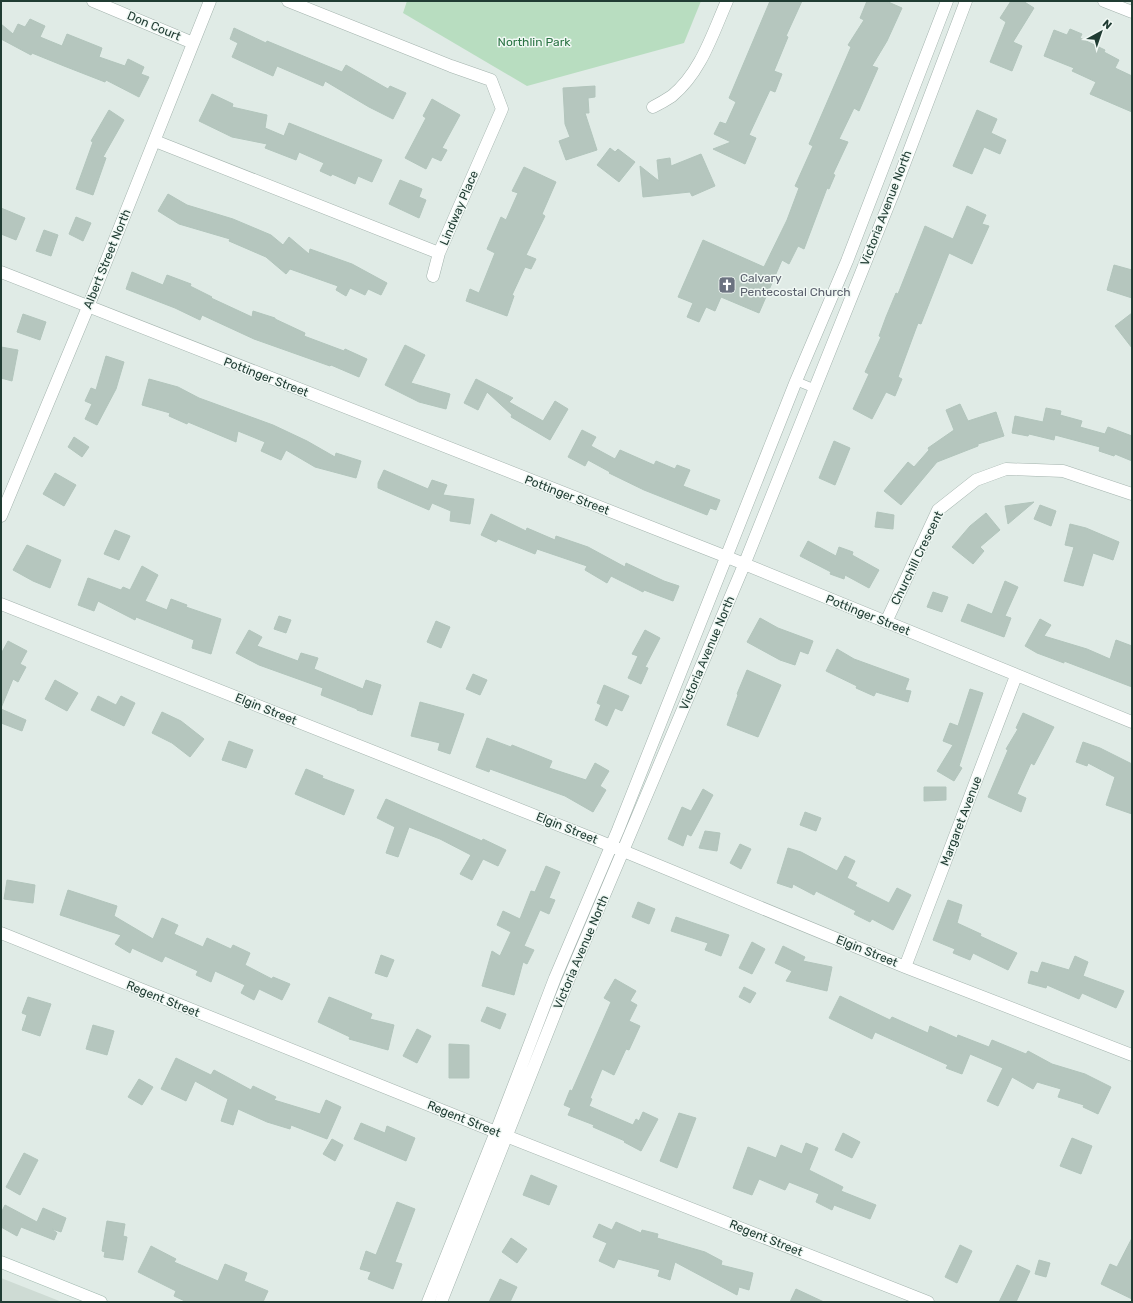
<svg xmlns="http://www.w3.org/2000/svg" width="1133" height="1303" viewBox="0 0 1133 1303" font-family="Rubik,sans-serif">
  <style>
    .built { fill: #cedbd4 }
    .green { fill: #b8ddc0 }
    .building { fill: #b5c6be; stroke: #b2c5bc }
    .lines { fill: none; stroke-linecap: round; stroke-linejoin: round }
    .lane-casing { stroke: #a3b3ad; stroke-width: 9 }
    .street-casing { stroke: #a3b3ad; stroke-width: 13 }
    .secondary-casing { stroke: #9eb7ad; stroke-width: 13 }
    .lane { stroke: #fff; stroke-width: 8 }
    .street { stroke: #fff; stroke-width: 12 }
    .secondary { stroke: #fff; stroke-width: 12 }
    .labels { text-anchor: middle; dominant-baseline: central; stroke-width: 3; stroke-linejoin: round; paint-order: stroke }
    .street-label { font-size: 12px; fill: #203c33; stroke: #f0f8f4 }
    .park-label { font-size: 12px; fill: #2a7343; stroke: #f0f8f4 }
    .worship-label { font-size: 12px; fill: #5b616d; stroke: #f0f8f4; text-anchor: start }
  </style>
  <rect width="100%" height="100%" fill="#e0ebe6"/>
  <path class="built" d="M1 1278 62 1302H1Z"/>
  <path class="green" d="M407 1H701L684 43 527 86 403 13Z"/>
  <path class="building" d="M770 1H802L786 36 788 37 774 71 782 74 775 92 770 90 749 135 756 138 745 164 713 149 731 142 714 134 720 122 726 124 736 102 729 98Z
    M867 1H886L902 8 887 41 872 66 878 68 859 111 854 108 839 139 848 142 833 174 835 175 829 189 827 188 804 249 798 246 789 264 782 260 759 313 721 297 715 311 706 307 699 322 687 317 693 303 678 297 703 240 764 267 787 220 799 188 795 186 813 146 809 144 851 47 848 45 864 20 860 18Z
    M1011 1H1023L1034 8 1013 42 1022 46 1012 71 990 62 1006 22 1000 18Z
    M30 19 45 26 40 37 62 46 67 34 102 48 99 57 125 66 128 59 144 67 141 74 149 77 139 97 106 80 105 82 64 66 32 53 31 55 1 39V24L13 34 18 24 25 27Z
    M234 28 266 43 267 41 342 72 346 65 388 89 390 86 406 93 393 119 369 107 325 81 323 86 277 66 273 76 232 57 238 43 230 39Z
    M1070 29 1082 34 1080 38 1105 50 1104 52 1119 60 1115 68 1132 76V112L1090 94 1096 82 1072 71 1074 68 1044 56 1054 30 1067 35Z
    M595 86V97L588 98 589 113H585L597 150 566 160 559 141 570 137 565 124 563 88Z
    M212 94 233 104 232 107 267 115 265 128 284 136 289 123 382 160 372 182 358 176 355 184 332 174 331 176 320 171 324 163 299 152 296 160 265 148 267 144 232 137 199 121Z
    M432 99 460 115 442 148 447 150 441 161 432 157 426 169 405 158 426 118 423 116Z
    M109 110 124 120 103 157 106 158 93 195 76 189 93 142 91 141Z
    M977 110 997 119 991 133 1006 140 1000 154 984 147 972 174 953 166Z
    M610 148 615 152 618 149 635 162 619 182 597 165Z
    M701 154 715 186 692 196 690 192 643 197 640 166 659 181 657 160 670 158 671 166Z
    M524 167 556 182 542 214 545 216 526 255 536 259 531 269 525 267 512 295 514 296 507 316 466 301 470 289 479 293 495 253 487 249 501 217 506 220 518 193 512 191Z
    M400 180 422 189 419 197 426 200 419 218 389 204Z
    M168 194 187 205 233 219 271 235 283 245 289 237 309 254 310 249 352 264 387 283 381 295 368 289 365 295 350 288 346 296 336 290 338 286 290 269 286 274 266 257 229 241 230 239 179 224 158 211Z
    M967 206 986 215 982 224 989 226 972 264 949 253 921 324 918 323 898 377 902 379 895 396 886 392 872 419 853 409 869 374 865 372 881 337 879 336 886 317 896 293 898 294 925 226 953 239Z
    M1 208 25 218 16 240 1 234Z
    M76 217 91 223 83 241 69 234Z
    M44 230 58 235 51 256 36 251Z
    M1114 265 1132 270V298L1107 290Z
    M132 272 163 285 167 275 191 284 190 286 212 297 211 298 252 317 253 311 275 318V319L305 333 304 336 344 351 345 349 367 359 359 377 331 365 330 366 254 339 202 315 200 320 175 308 126 289Z
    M1132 313V348L1115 326Z
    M23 314 46 322 40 340 17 332Z
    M405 345 425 355 411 383 450 394 446 409 419 402 385 385Z
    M1 347 18 350 12 381 1 378Z
    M106 356 124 362 116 389 97 425 85 419 92 404 85 401 91 388 96 390Z
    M149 379 178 387 199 398 273 425 307 441 335 457 336 453 361 461 356 478 315 467 286 450 281 460 261 451 265 442 238 431 236 442 188 422 187 424 169 416 170 413 142 405Z
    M476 379 513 398 509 402 543 421 555 401 568 409 550 440 511 417 512 415 487 392 478 410 464 403Z
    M960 404 968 421 996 412 1004 436 978 444V446L937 462 901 505 884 491 908 462 914 467 929 450 928 448 954 430 946 410Z
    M1046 408 1061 411 1060 415 1082 421 1080 427 1105 434 1108 427 1132 436V461L1115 454 1114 456 1099 451 1100 447 1055 435 1054 440 1029 434 1028 436 1012 433 1015 416 1043 422Z
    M582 430 596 437 591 446 615 459 620 450 654 465 656 461 675 469 677 465 690 470 683 486 720 500 716 510 710 508 707 515 644 490 609 473 610 472 588 460 585 466 568 457Z
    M74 437 89 447 82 457 68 447Z
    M834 441 850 448 835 485 819 478Z
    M384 470 428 489 432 480 447 485 443 495 474 499 470 524 450 521 451 511 432 503 429 510 378 488V483Z
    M55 473 76 485 64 506 43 494Z
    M1034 502 1008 524 1005 506Z
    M1040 505 1056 511 1051 526 1034 519Z
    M877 512 894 515 893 529 875 527Z
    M986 513 1000 530 980 547 984 551 973 564 952 547 970 526Z
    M491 514 526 531 527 528 555 540 556 536 588 547 625 567 626 563 664 581 679 586 673 601 644 590 643 592 611 576 607 583 585 570 587 566 537 549 535 554 498 539 496 542 481 535Z
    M1070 524 1086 528 1119 542 1113 560 1093 553 1083 586 1064 581 1074 547 1065 545Z
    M115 530 130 536 119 560 104 554Z
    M808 541 836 556 839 547 853 552 852 555 879 570 869 588 845 575 844 579 830 574 831 572 800 556Z
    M27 545 61 560 50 588 33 581 13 570Z
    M142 566 158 575 145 601 167 610 171 599 187 605 186 607 221 619 211 654 192 648 194 640 136 617 135 620 98 601 94 611 78 605 88 578 121 590 123 587 130 590Z
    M1005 581 1018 587 1005 616 1011 618 1004 637 961 621 968 604 992 614Z
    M933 592 948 597 942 612 927 607Z
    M279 616 291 620 286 633 274 629Z
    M760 618 778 628 813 641 808 654 800 651 795 665 780 660 747 642Z
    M1040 619 1051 625 1044 636 1087 649 1110 659 1116 640 1132 646V687L1064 661V663L1037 653 1025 646Z
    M436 621 450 627 441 648 427 642Z
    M249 630 262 637 257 646 298 661 301 653 318 658 314 669 363 689 366 680 381 685 372 715 357 710V709L321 695 323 688 259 665 236 653Z
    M645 630 660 638 645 667 648 668 641 684 628 678 638 656 632 654Z
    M8 641 27 651 20 664 26 667 18 682 13 679 1 708V654Z
    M837 649 854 659 909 679 905 690 911 691 908 702 876 692 874 696 856 688 857 686 826 671Z
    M747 670 781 685 758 737 727 725 738 695 737 694Z
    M473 674 487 680 480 695 466 689Z
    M55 680 78 693 67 711 45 699Z
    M604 685 629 696 622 711 615 708 607 726 595 720 601 705 597 703Z
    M970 689 983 693 959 766 962 768 954 781 937 771 953 745 943 741 950 723 958 726Z
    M98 696 116 705 121 696 135 703 124 726 91 710Z
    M420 702 464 714 450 754 438 750 440 743 411 736Z
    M1 709 26 720 22 731 1 723Z
    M162 712 181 721 204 739 190 757 172 743 152 733Z
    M1023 713 1054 727 1034 765 1031 763 1017 794 1026 798 1021 812 988 797 1008 750 1006 749 1018 729 1016 728Z
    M487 738 511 747 512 745 552 761 549 768 586 780 595 763 609 771 600 786 606 790 593 812 565 796 490 769 489 772 476 767Z
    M229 741 253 750 246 768 222 760Z
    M1083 742 1100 748 1132 764V814L1106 805 1115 777 1088 763 1087 766 1076 762Z
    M306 769 323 776 322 778 354 790 344 815 295 794Z
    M924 787H946V800L924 801Z
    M703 789 713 795 691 836 687 834 683 846 668 839 682 807 691 811Z
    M386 799 482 841 483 839 506 850 498 866 483 859 472 880 460 874 471 855 440 839 409 827 398 857 386 853 395 827 377 818Z
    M805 812 821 818 816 831 800 825Z
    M705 831 720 833 717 851 699 848Z
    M740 844 751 849 741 869 730 863Z
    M788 848 801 852 837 871 845 856 855 861 847 878 857 883 855 886 889 903 897 888 911 895 893 930 872 919 870 922 854 914 856 911 816 891 814 895 793 884 792 888 777 883Z
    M546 866 560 872 549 898 555 900 549 914 540 910 524 946 534 950 527 964 523 962 514 995 482 986 492 951 500 956 511 932 497 925 503 911 520 919 531 891 535 892Z
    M7 880 35 885 33 903 4 899Z
    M68 890 117 906 114 916 153 939 162 918 178 925 174 934 203 947 207 938 231 949 233 945 250 953 245 965 272 979 273 977 290 984 282 1000 259 989 254 1000 241 993 245 985 215 971 211 982 196 975 198 971 165 956 162 962 132 948 130 953 115 944 121 935 60 915Z
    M948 900 962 905 957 923 981 934 980 936 1017 953 1008 970 973 953 970 960 953 953 955 949 933 940Z
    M638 902 655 909 649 924 632 917Z
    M676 917 729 935 721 956 705 950 708 943 671 931Z
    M752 942 765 949 752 974 739 968Z
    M783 946 805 957 803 961 832 967 827 991 786 981 792 971 775 963Z
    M381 955 394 960 387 977 375 973Z
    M1075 956 1088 962 1083 976 1124 991 1116 1008 1082 993 1079 999 1047 985 1046 988 1028 983 1031 971 1038 973 1042 962 1069 970Z
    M615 979 636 991 630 1001 637 1005 629 1021 640 1026 629 1050 626 1049 614 1075 602 1069 590 1098 592 1099 589 1106 633 1125 636 1119 639 1121 643 1112 658 1119 641 1151 624 1142 625 1141 593 1127 594 1125 568 1115 571 1108 564 1105 570 1090 572 1091 611 1002 604 998Z
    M744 987 756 993 750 1003 739 997Z
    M840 996 890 1020 892 1017 928 1033 930 1026 957 1038 958 1035 989 1047 992 1040 1026 1054 1028 1051 1052 1064 1085 1074 1111 1087 1098 1114 1083 1107 1084 1105 1058 1097 1061 1089 1037 1082 1033 1089 1012 1077 998 1106 987 1101 1003 1068 970 1054 962 1074 946 1068 948 1065 875 1032 872 1039 829 1018Z
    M28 997 51 1004 40 1036 22 1030 27 1015 22 1013Z
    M329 997 372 1014 370 1019 394 1025 388 1050 349 1039 350 1037 318 1022Z
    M487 1007 506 1014 500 1029 481 1021Z
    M93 1025 114 1031 107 1055 86 1049Z
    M417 1029 431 1036 417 1063 403 1056Z
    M449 1044 469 1045V1078H449Z
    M176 1058 211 1075 214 1070 251 1090 253 1086 276 1097 274 1100 320 1114 326 1100 341 1107 327 1139 291 1125 290 1129 267 1122 238 1109 233 1125 221 1121 228 1099 195 1081 186 1101 161 1089Z
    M139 1079 153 1087 142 1105 128 1097Z
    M679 1113 696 1118 677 1168 660 1161Z
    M361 1123 385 1133 387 1126 415 1138 406 1161 354 1139Z
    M843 1133 860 1142 852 1158 835 1150Z
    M1072 1138 1092 1146 1081 1174 1060 1166Z
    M332 1139 343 1145 335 1161 323 1154Z
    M806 1143 818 1148 809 1170 843 1187 841 1191 876 1205 870 1219 834 1205 832 1210 816 1202 819 1194 789 1182 785 1190 759 1179 752 1195 733 1188 748 1147 776 1158 781 1145 802 1154Z
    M24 1153 38 1160 20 1195 6 1187Z
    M531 1175 557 1186 549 1205 523 1195Z
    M397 1202 415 1209 395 1262 402 1264 393 1289 368 1279 371 1272 360 1269 366 1251 376 1255Z
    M5 1205 37 1222 43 1208 66 1218 61 1232 52 1229 57 1233 54 1240 21 1227 17 1236 1 1227V1213Z
    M107 1221 125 1224 123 1236 127 1237 123 1260 104 1257 105 1252 102 1251Z
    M616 1222 641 1233 642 1230 658 1234 657 1238 705 1252 722 1261 721 1265 753 1273 749 1290 739 1287 737 1295 675 1262 670 1280 658 1276 660 1270 618 1259 614 1268 599 1261 607 1243 593 1237 599 1224 612 1230Z
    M511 1238 527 1249 517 1263 502 1252Z
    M1132 1238V1299L1101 1284 1110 1264 1117 1267Z
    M960 1245 972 1251 957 1283 945 1277Z
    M151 1246 176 1259 174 1262 218 1281 225 1264 247 1273 244 1281 268 1291 263 1302H187L174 1296 176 1291 138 1272Z
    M1039 1260 1050 1263 1046 1277 1035 1274Z
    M1017 1265 1030 1271 1016 1302H999Z
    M500 1279 517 1287 510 1302H489Z
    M796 1289 824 1302H790Z"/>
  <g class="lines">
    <g class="lane-casing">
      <path id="lane" d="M796 381 813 388"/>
    </g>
    <g class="street-casing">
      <path id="street" d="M93 1 193 43
        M288 1 451 66 491 80 502 109 439 253 433 276
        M1104 1 1132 12
        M653 107C659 104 666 100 672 96 701 72 712 35 727 1
        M155 141 439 253
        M1 272 727 557 1132 722
        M1 516 88 307 210 1
        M1 604 599 841 905 967 1132 1055
        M886 622 938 510 976 480 1006 469 1063 471 1132 494
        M1 933 496 1132 928 1302
        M905 967 1016 676
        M428 1302 496 1132 555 978 618 830 796 381 847 261 947 1
        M441 1302 567 983 744 565 894 191 966 1"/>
    </g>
    <g class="secondary-casing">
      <path id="secondary" d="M1 1262 101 1302"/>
    </g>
    <use href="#lane" class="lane"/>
    <use href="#street" class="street"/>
    <use href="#secondary" class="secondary"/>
  </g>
  <defs>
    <g id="church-square" transform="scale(0.9)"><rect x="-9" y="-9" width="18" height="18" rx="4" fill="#6b7280" stroke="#f0f8f4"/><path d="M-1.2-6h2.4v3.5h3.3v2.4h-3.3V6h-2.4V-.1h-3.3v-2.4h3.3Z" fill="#fff"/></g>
  </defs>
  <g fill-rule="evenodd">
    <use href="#church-square" x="727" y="285"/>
  </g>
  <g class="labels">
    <g class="street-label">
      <text transform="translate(154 26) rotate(23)">Don Court</text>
      <text transform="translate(459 208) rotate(-67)">Lindway Place</text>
      <text transform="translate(886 208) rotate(-69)">Victoria Avenue North</text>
      <text transform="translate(107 259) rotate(-68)">Albert Street North</text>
      <text transform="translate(266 377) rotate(21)">Pottinger Street</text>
      <text transform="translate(567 495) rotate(21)">Pottinger Street</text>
      <text transform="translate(917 558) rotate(-64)">Churchill Crescent</text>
      <text transform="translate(868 615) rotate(22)">Pottinger Street</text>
      <text transform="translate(707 653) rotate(-67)">Victoria Avenue North</text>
      <text transform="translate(266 709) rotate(22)">Elgin Street</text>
      <text transform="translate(961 821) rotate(-69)">Margaret Avenue</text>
      <text transform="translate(567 828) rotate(22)">Elgin Street</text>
      <text transform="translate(867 951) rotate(22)">Elgin Street</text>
      <text transform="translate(581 952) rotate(-67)">Victoria Avenue North</text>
      <text transform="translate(163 999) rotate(22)">Regent Street</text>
      <text transform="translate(464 1119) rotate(22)">Regent Street</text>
      <text transform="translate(766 1238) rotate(22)">Regent Street</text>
    </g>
    <g class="park-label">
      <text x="534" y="42">Northlin Park</text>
    </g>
    <g class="worship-label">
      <text x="740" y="278">Calvary<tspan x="740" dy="14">Pentecostal Church</tspan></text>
    </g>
  </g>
  <rect width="1133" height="1303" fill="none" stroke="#203c33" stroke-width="4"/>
  <g transform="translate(1101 32) rotate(40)" stroke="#f0f8f4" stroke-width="3" paint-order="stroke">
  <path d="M0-3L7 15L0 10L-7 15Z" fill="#203c33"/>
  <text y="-6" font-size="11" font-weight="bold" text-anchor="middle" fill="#203c33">N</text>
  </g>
</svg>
